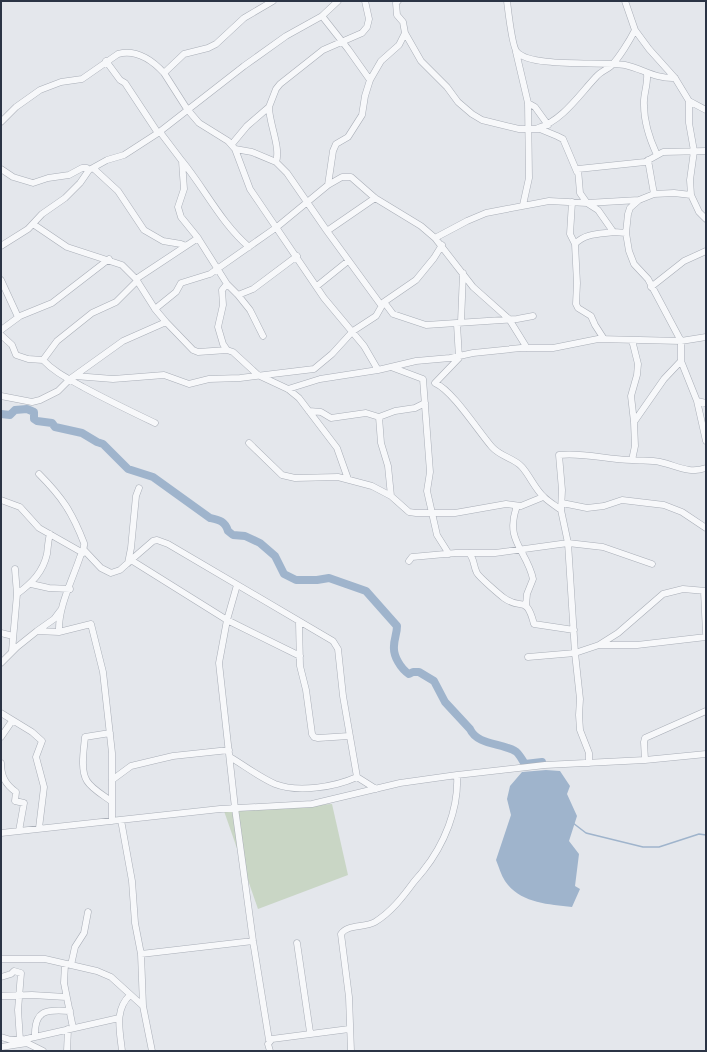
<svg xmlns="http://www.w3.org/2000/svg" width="707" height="1052" viewBox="0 0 707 1052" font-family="Karla,sans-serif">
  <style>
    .green { fill: #c9d6c5 }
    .water { fill: #9fb4cc }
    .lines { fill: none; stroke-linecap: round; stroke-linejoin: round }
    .stream { stroke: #9fb4cc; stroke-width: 1.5 }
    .river { stroke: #9fb4cc; stroke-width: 8 }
    .minor-casing { stroke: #a9aeb7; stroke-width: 7 }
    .minor { stroke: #f7f8fa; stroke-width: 6 }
  </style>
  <rect width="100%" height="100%" fill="#e4e7ec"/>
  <path class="green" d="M332 804 348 875 258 909 224 811Z"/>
  <path class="water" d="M546 770 560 771 570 786 567 794 577 816 569 841 579 854 575 886 580 889 572 907C547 904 520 903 505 881 501 875 499 867 496 860L511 815 507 799 510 786 522 772Z"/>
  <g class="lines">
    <path class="stream" d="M573 823 586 833 643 847H659L699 834 706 835"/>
    <path class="river" d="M1 414 10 415 15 410 27 409 34 412V419L37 421 52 423 55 427 82 433 97 442 103 444 128 469 153 477 210 518C219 520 225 521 228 531L233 535 245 536 260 543 275 556 284 574 296 580H317L329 578 366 591 397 626C397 634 394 639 394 646 393 656 401 669 409 674L413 672H419L434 681 445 702 470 729C477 745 501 743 515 751 519 753 522 760 525 764L542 762"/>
    <g class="minor-casing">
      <path id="minor" d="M507 1C508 9 512 47 517 52 531 68 603 61 625 65 643 69 655 79 675 78
        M322 16 348 49 370 80
        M635 30 649 49 675 78 689 101V123L694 151 690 180 691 195 699 212 706 219
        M405 33 421 61 447 87 458 102 472 114 482 120 519 129H540L557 136 563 139 577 172
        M516 52 528 103 529 178 523 205
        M106 61 120 80 125 83 158 133
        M164 73 187 109 199 123 228 141 235 149 250 189 324 298 364 346 378 370 416 361 450 358 473 353 521 348H553L598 339 681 341 706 337
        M647 74C648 85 643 95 644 105 644 122 650 140 657 155
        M689 101 706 110
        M528 103 535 107 548 125
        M269 107C269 123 281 148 276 162
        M1 122 16 107 40 90 61 82 82 79 118 54C137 49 152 60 164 73L184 54 208 48 216 44 244 18 273 1
        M538 128C562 121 579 95 596 77 600 72 606 70 611 66 619 58 630 40 635 30L625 1
        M160 132 182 161 184 189 178 207 181 217 198 238 227 284 222 290 223 305 218 327 223 344 227 350 233 352 258 375 288 389 299 398 337 448 348 479
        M232 144 247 126 269 107 276 89 280 84 323 50 362 33 367 27 369 19 365 1
        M235 149 252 152 276 162 287 173 327 231 381 305
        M648 160 654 194
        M182 161C205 189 221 223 249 247
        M93 168 118 191 144 230 163 241 181 244 186 246
        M1 169 13 177 33 183 48 178 69 175 82 168H87L89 170 107 160 124 155 158 133 244 66 286 36 322 16 338 1
        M328 185 342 177H351L375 198 421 226 435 238 473 287 509 319 527 348
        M691 195 674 193 654 194 639 200 630 208 628 214 626 233 629 251 634 264 648 279 681 341V361L697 401 706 403
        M639 200 587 203 580 193 578 169 645 162 663 152 706 151
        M572 202 570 234 575 244 577 283 576 304 578 308 591 316 595 325 604 339
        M33 224 67 247 122 265 136 279 155 309 166 322
        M327 231 375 198
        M435 238 467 221 486 213 549 201 587 203 598 210 612 230 614 232 626 233
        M575 244C585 233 600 234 614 232
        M1 246 28 229 42 214 65 198 80 183 89 170
        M136 279 198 238
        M1 280 18 317
        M227 284 238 295 253 289 297 256
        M317 286 348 261
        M651 287 684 261 706 251
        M238 295 250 310 263 336
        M384 302 393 314 426 325 517 319 533 316
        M155 309 176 292 181 283 210 274 277 227 328 185 333 151 336 144 348 137 362 115 365 96 370 80 381 61 399 45 405 33 403 22 397 15 396 3 398 1
        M461 322 463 273
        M457 324 459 358 435 383C453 391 478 431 492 447 501 457 514 458 522 467 530 476 535 489 544 497 549 502 556 506 561 510L568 543 603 547 652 564
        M1 330 20 316 52 303 109 259
        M1 335 12 345 16 355 28 359 43 360C54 372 69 379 83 387 107 400 130 411 155 423
        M632 340 638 364 637 375 631 396 634 422
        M43 360 57 341 92 313 116 302 137 281
        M391 367 423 379 430 472 427 491 437 535 449 554
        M75 376 113 379 164 375 189 384 209 379 240 378 314 369 332 354 353 331 376 316 384 302 416 280 434 258 442 245
        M288 389 320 379 378 370
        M1 396 32 402 40 400 58 391 70 379 123 341 166 322 193 350 198 352 227 350
        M697 401 706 441
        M309 411 321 412 331 418 366 413 379 417
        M249 443 282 475 295 478 338 477 372 486 391 496 409 512 416 513H455L506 504 521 506 543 497
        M632 460C641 461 651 460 660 462 678 466 688 474 706 468
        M39 474C62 497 72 512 84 543 85 548 82 552 80 557 72 581 58 607 59 632
        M391 496 388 466 381 443 379 417 395 411 415 408 425 403
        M1 500 20 507 39 528 83 553
        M562 503 587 508 604 506 622 500 664 505 682 512 706 528
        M517 506C504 541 527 550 533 579L527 594 526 605
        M561 510 562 490 559 455C584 452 607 460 632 460L635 446 634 422 664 379 681 361
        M84 550 101 568 111 573 120 570 130 561
        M469 553C475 560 473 566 477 573 479 577 500 595 504 598 522 611 526 594 534 624L574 630
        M409 561 412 557 456 553H495L568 543 575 653 580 699 579 715 580 730 589 753V763
        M128 563 131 548 136 496 139 488
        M31 584 49 588 70 589
        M237 585 227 620 219 663 235 808 253 941 269 1040
        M704 591 706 633
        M17 594C32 583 43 572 47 554 48 547 48 541 50 534
        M299 622 300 666 306 690 312 734 314 737 318 738 349 736
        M37 631 54 619 60 611
        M1 633 13 636
        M600 645H637L706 637
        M12 651 17 594 15 569
        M300 656 227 620 131 560 153 541 157 540 168 544 333 641 338 649 343 696 357 777 376 789
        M528 657 575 653 599 645 618 633 663 594 683 589 706 591
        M1 663 17 647 37 631 59 632 91 624 103 672 112 753V821
        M1 713 32 732 42 741 36 757 44 787 39 828
        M110 733 85 737C84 749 80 770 87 781 92 789 103 795 111 801
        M1 737 12 721
        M230 757C245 766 259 777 275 784 298 793 335 787 357 777
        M645 760 644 742 645 738 706 711
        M1 763C1 776 5 784 16 792L15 801 24 803 19 831
        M112 780 131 766 173 756 229 750
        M121 820 132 881 135 923 141 954 143 1006
        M1 833 220 809 312 804 400 783 457 775 545 765 645 760 706 754
        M297 943 310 1032
        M141 954 253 941
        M1 959H45L97 971 111 977 143 1006 152 1051
        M65 964 64 983 73 1028
        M71 965 75 947 84 933 88 912
        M1 977 11 974 14 971 21 973 18 1010 20 1040
        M1 996 32 995 66 997
        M1 1037 11 1040 26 1039 119 1018
        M35 1037C34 1010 46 1009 70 1011
        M26 1039 27 1043 43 1051
        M1 1047 27 1043
        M67 1051 68 1029
        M122 1051C120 1031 114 1010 130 995
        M270 1051 268 1044 272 1039 349 1029
        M351 1051 349 997 341 934C347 924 365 928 375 922 391 912 402 898 413 883 416 879 420 875 423 871 444 845 459 809 457 775"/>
    </g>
    <use href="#minor" class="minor"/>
  </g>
  <rect width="707" height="1052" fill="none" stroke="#2b3445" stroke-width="4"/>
</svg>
